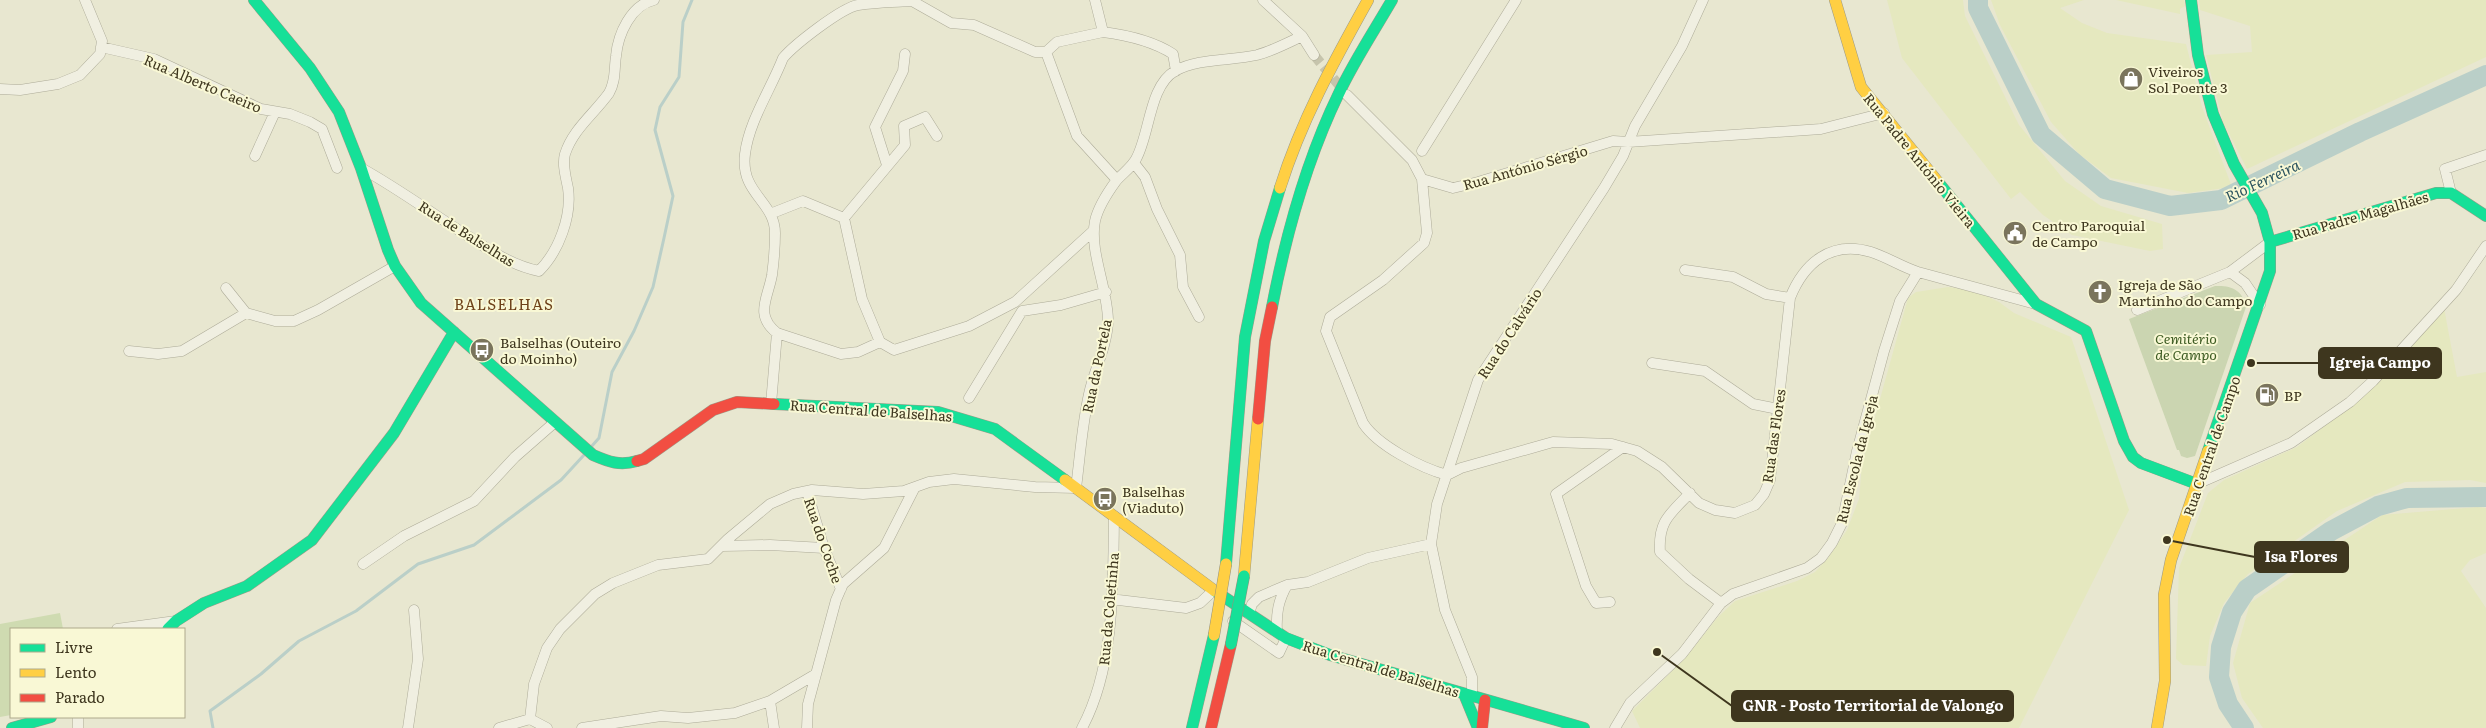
<svg xmlns="http://www.w3.org/2000/svg" width="2486" height="728" viewBox="0 0 2486 728" font-family="Literata,serif">
  <style>
    .farmland { fill: #e5e8bf }
    .green { fill: #cfdbb1 }
    .cemetery { fill: #cbd5b1 }
    .lines { fill: none; stroke-linecap: round; stroke-linejoin: round }
    .stream { stroke: #bacfc8; stroke-width: 3 }
    .river { stroke: #bacfc8; stroke-width: 20 }
    .street-tunnel { stroke: #c6c4ac; stroke-width: 10; stroke-dasharray: 10 5; stroke-linecap: butt }
    .street-casing { stroke: #adab98; stroke-width: 11 }
    .fast-casing { stroke: #9d9b88; stroke-width: 12 }
    .slow-casing { stroke: #9d9b88; stroke-width: 12 }
    .jam-casing { stroke: #9d9b88; stroke-width: 12 }
    .street { stroke: #f0efe1; stroke-width: 10 }
    .fast { stroke: #16e098; stroke-width: 11 }
    .slow { stroke: #ffcf43; stroke-width: 11 }
    .jam { stroke: #f24e42; stroke-width: 11 }
    .fast-bridge-casing { stroke: #93907f; stroke-width: 12; stroke-linecap: butt }
    .slow-bridge-casing { stroke: #93907f; stroke-width: 12; stroke-linecap: butt }
    .fast-bridge { stroke: #16e098; stroke-width: 11 }
    .slow-bridge { stroke: #ffcf43; stroke-width: 11 }
    .labels { text-anchor: middle; dominant-baseline: central; stroke-width: 4; stroke-linejoin: round; paint-order: stroke }
    .poi-label { font-size: 14px; fill: #3e361e; stroke: #f9f8d5; text-anchor: start }
    .street-label { font-size: 14px; fill: #3e361e; stroke: #f9f8d5 }
    .park-label { font-size: 14px; font-style: italic; fill: #3e5c23; stroke: #f9f8d5 }
    .water-label { font-size: 15px; font-style: italic; fill: #2c545f; stroke: #f9f8d5 }
    .neighbourhood-label { font-size: 15px; letter-spacing: 1px; fill: #6e421a; stroke: #f9f8d5 }
    .leader { fill: none; stroke: #3e361e; stroke-width: 2 }
    .callout-dot { fill: #3e361e; stroke: #f9f8d5; stroke-width: 2 }
    .callout { fill: #3e361e; stroke: #3e361e; stroke-width: 2 }
    .callout-label { font-size: 15px; text-anchor: middle; font-weight: bold; fill: #fff }
  </style>
  <rect width="100%" height="100%" fill="#e8e7d0"/>
  <path class="farmland" d="M1887 0H1963L1965 16 2019 125 2065 181 2101 206 2162 224 2163 249 2150 251 2072 235 2043 215 2020 192 2011 199 1902 58Z
    M1991 0H2084L2060 8 2082 23 2107 33 2186 44 2202 107 2232 187 2188 193 2111 178 2079 154 2051 122 2000 25Z
    M2116 0H2184L2185 6 2180 9V14Z
    M2199 0H2486V57L2247 169 2223 122 2206 55 2252 52 2250 26 2200 10Z
    M1948 287 1976 291 1999 302 2014 313 2071 337 2129 510 2019 728H1640L1632 711 1685 658 1718 617 1735 601 1797 581 1815 572 1828 558 1847 530 1859 499 1862 464 1908 298 1916 292Z
    M2444 308 2457 377 2486 372V483L2470 480 2405 482 2337 511 2248 574 2224 603 2210 636 2206 666 2183 665 2176 659 2179 568 2208 493 2224 480 2297 447 2352 405Z
    M2478 507 2486 508V553L2470 560 2461 571 2486 608V728H2263L2242 698 2233 663 2250 603 2382 515Z"/>
  <path class="green" d="M60 613 63 629H11V715L0 717V624Z"/>
  <path class="cemetery" d="M2215 286C2231 285 2243 290 2246 307L2195 456 2187 458 2181 456 2179 450H2177L2129 319Z"/>
  <g class="lines">
    <path class="stream" d="M591 447 599 438 612 372 634 331 653 287 664 238 673 196 655 130 660 107 679 77 683 22 692 0
      M213 728 210 711 261 674 299 641 356 611 418 564 474 545 561 480 584 455"/>
    <path class="river" d="M1978 0V8L2041 135 2105 189 2170 206 2221 200 2360 132 2486 75
      M2244 728 2228 704 2219 677 2221 647 2232 612 2247 589 2331 531 2378 506 2407 498 2486 497"/>
    <path class="street-tunnel" d="M1314 55 1343 90"/>
    <g class="street-casing">
      <path id="street" d="M1095 0 1103 32C1126 35 1153 41 1173 54L1176 71
        M1263 0 1302 36 1314 55
        M912 1 951 23 974 25 1035 52H1046L1077 136 1117 180
        M101 47 154 59 261 109 290 114 310 122 322 129 337 168
        M1046 52 1057 42 1103 32
        M0 89 20 90 58 84 80 75 100 54 102 41 85 0
        M1347 95 1412 160 1422 179 1427 233 1424 243 1383 280 1330 317 1326 331 1363 423C1377 445 1421 468 1447 475
        M1422 151 1516 0
        M255 156 275 112
        M1134 163 1145 177 1157 209 1180 255 1183 287 1199 317
        M887 165 875 127 903 71 905 54
        M361 168C399 189 434 215 471 238 492 252 514 266 539 271 559 251 572 216 568 188 566 178 562 164 565 154 573 129 594 114 609 93 616 81 614 69 616 56 618 34 631 5 654 0
        M1422 179 1453 188 1478 182 1613 141 1628 142 1821 129 1884 113
        M2451 193 2445 169 2486 155
        M770 214 803 201 844 218
        M1685 270 1733 277 1766 294 1790 298
        M2230 272 2245 283 2260 305
        M226 288 246 313 275 321H294L318 310 395 266
        M2137 310 2230 272 2270 242
        M777 333C754 315 768 298 772 275 774 260 775 247 775 233 775 201 740 194 745 154 749 121 771 89 783 58 794 45 841 8 858 5 875 2 894 2 912 1
        M880 342 862 299 844 218 905 145 904 126 925 117 937 136
        M129 351 158 354 182 351 246 313
        M1652 363 1705 371 1753 404 1778 409
        M969 398 1022 311 1061 305 1106 292
        M771 404 777 333 841 354 858 352 880 342 894 350 969 326 1015 302 1093 231
        M1447 475 1461 468 1553 442 1612 444 1637 451 1662 467 1699 503 1715 510 1735 513 1755 505 1764 494 1770 480 1790 298C1804 263 1831 240 1871 252 1887 257 1902 267 1918 272L2036 304
        M2197 484 2291 443 2350 402 2373 381 2456 290 2486 246
        M807 491 824 548 841 589
        M1690 493C1670 514 1658 521 1660 552L1689 579 1721 603
        M722 546 770 545 824 548
        M363 564 404 536 474 501 515 457 555 422
        M1110 599 1186 608 1200 603 1214 590
        M1610 602 1596 603 1586 586 1556 494 1623 447
        M1249 614 1252 604 1259 597 1287 585 1308 582 1368 558 1431 544
        M1233 621 1279 653 1286 638
        M117 629 176 621
        M1277 632C1276 614 1278 601 1287 585
        M1472 697V677L1445 610 1431 544 1437 504 1478 380 1604 188 1623 156 1635 126 1682 46 1703 0
        M770 701 774 728
        M78 717V728
        M530 719 534 684 547 648 560 629 595 594 613 583 658 565 708 559 728 539 770 504 793 494 812 490 863 494 904 491 929 482 954 479 1035 487 1076 488C1080 457 1082 425 1089 394 1094 370 1107 347 1108 321 1108 289 1089 251 1095 221 1098 207 1108 192 1116 181 1123 173 1131 168 1136 159 1150 134 1149 86 1175 71 1198 58 1231 61 1257 55 1272 51 1288 43 1302 36
        M530 719 547 728
        M408 728 418 659 414 610
        M499 728 530 719
        M582 728 661 716 688 718 735 713 770 701 816 674
        M807 728 808 704 836 600 843 584 884 548 915 487
        M1082 728C1115 667 1113 584 1114 516
        M1615 728 1630 703 1682 654 1721 603 1733 594 1807 568 1821 558 1832 543 1842 523 1857 451 1884 351 1900 301 1918 272"/>
    </g>
    <g class="fast-casing">
      <path id="fast" d="M254 0 310 68 339 112 361 168 388 250 395 266 421 303 593 455C609 462 620 466 637 461
        M2191 0 2198 55 2213 114 2234 164 2262 213 2270 242V271L2208 451
        M1938 182 2036 304 2086 331 2124 441 2133 457 2141 463 2197 484
        M2270 242 2436 193H2451L2486 216
        M1272 307C1286 234 1306 161 1339 93 1354 61 1374 31 1392 0
        M774 404 938 412 995 429 1065 480
        M1226 564 1245 337 1264 241 1280 188
        M1215 591 1286 638 1330 655 1584 728
        M168 629 176 621 204 603 247 586 312 540 394 433 454 332
        M1464 694 1478 728
        M12 728 51 717
        M1192 728 1214 635"/>
    </g>
    <g class="slow-casing">
      <path id="slow" d="M1835 0 1861 87 1938 182
        M1280 188C1301 121 1334 61 1368 0
        M1065 480 1215 591
        M1244 576 1258 419
        M2157 728 2165 681 2164 595 2171 560 2208 451"/>
    </g>
    <g class="jam-casing">
      <path id="jam" d="M1258 419 1265 341 1272 307
        M637 461 644 459 713 410 737 402 774 404
        M1211 728 1231 644
        M1482 728 1485 700"/>
    </g>
    <use href="#street" class="street"/>
    <use href="#fast" class="fast"/>
    <use href="#slow" class="slow"/>
    <use href="#jam" class="jam"/>
    <g class="fast-bridge-casing">
      <path id="fast-bridge" d="M1231 644 1244 576"/>
    </g>
    <g class="slow-bridge-casing">
      <path id="slow-bridge" d="M1214 635 1226 564"/>
    </g>
    <use href="#fast-bridge" class="fast-bridge"/>
    <use href="#slow-bridge" class="slow-bridge"/>
  </g>
  <defs>
    <g id="shop-disc" transform="scale(1.25)"><circle r="9.5" fill="#7a745c" stroke="#f9f8d5"/><path d="M-5-2.5h2.3a2.7 3.5 0 0 1 5.4 0H5L5.5 6h-11ZM-1.5-2.5h3a1.5 2.3 0 0 0-3 0Z" fill="#fff"/></g>
    <g id="civic-disc" transform="scale(1.25)"><circle r="9.5" fill="#7a745c" stroke="#f9f8d5"/><path d="M-.6-6.5H3V-4.5H.6V-3L4-1V1h2V6H-6V1h2V-1L-.6-3ZM-1.2 2.5V6h2.4V2.5Z" fill="#fff"/></g>
    <g id="church-disc" transform="scale(1.25)"><circle r="9.5" fill="#7a745c" stroke="#f9f8d5"/><path d="M-1.2-6h2.4v3.5h3.3v2.4h-3.3V6h-2.4V-.1h-3.3v-2.4h3.3Z" fill="#fff"/></g>
    <g id="bus-disc" transform="scale(1.25)"><circle r="9.5" fill="#7a745c" stroke="#f9f8d5"/><path d="M-5-6H5V4H4V6H2V4H-2V6H-4V4H-5ZM-3.5-4V0h7V-4ZM-3.5 1.2v1.5H-2V1.2ZM2 1.2v1.5H3.5V1.2Z" fill="#fff"/></g>
    <g id="fuel-disc" transform="scale(1.25)"><circle r="9.5" fill="#7a745c" stroke="#f9f8d5"/><path d="M-5.5-6h7V0h2V4h1.3V-2.5L3-4.5l.8-.8L6-3V5H2.5V1h-1V6h-7ZM-4.2-4.7v3.2H.2V-4.7Z" fill="#fff"/></g>
  </defs>
  <g fill-rule="evenodd">
    <use href="#shop-disc" x="2131" y="79"/>
    <use href="#civic-disc" x="2015" y="233"/>
    <use href="#church-disc" x="2100" y="292"/>
    <use href="#bus-disc" x="482" y="350"/>
    <use href="#fuel-disc" x="2267" y="395"/>
    <use href="#bus-disc" x="1105" y="499"/>
  </g>
  <g class="labels">
    <g class="poi-label">
      <text x="2148" y="71">Viveiros<tspan x="2148" dy="16">Sol Poente 3</tspan></text>
      <text x="2032" y="225">Centro Paroquial<tspan x="2032" dy="16">de Campo</tspan></text>
      <text x="2118" y="284">Igreja de São<tspan x="2118" dy="16">Martinho do Campo</tspan></text>
      <text x="500" y="342">Balselhas (Outeiro<tspan x="500" dy="16">do Moinho)</tspan></text>
      <text x="2284" y="395">BP</text>
      <text x="1122" y="491">Balselhas<tspan x="1122" dy="16">(Viaduto)</tspan></text>
    </g>
    <g class="street-label">
      <text transform="translate(203 83) rotate(23)">Rua Alberto Caeiro</text>
      <text transform="translate(1920 160) rotate(51)">Rua Padre António Vieira</text>
      <text transform="translate(1525 167) rotate(-16)">Rua António Sérgio</text>
      <text transform="translate(2360 215) rotate(-16)">Rua Padre Magalhães</text>
      <text transform="translate(467 233) rotate(32)">Rua de Balselhas</text>
      <text transform="translate(1509 333) rotate(-57)">Rua do Calvário</text>
      <text transform="translate(1096 366) rotate(-78)">Rua da Portela</text>
      <text transform="translate(871 410) rotate(4)">Rua Central de Balselhas</text>
      <text transform="translate(1773 436) rotate(-82)">Rua das Flores</text>
      <text transform="translate(2211 446) rotate(-71)">Rua Central de Campo</text>
      <text transform="translate(1856 459) rotate(-76)">Rua Escola da Igreja</text>
      <text transform="translate(824 540) rotate(71)">Rua do Coche</text>
      <text transform="translate(1108 609) rotate(-85)">Rua da Coletinha</text>
      <text transform="translate(1381 668) rotate(17)">Rua Central de Balselhas</text>
    </g>
    <g class="park-label">
      <text x="2186" y="338">Cemitério<tspan x="2186" dy="16">de Campo</tspan></text>
    </g>
    <g class="water-label">
      <text transform="translate(2262 180) rotate(-25)">Rio Ferreira</text>
    </g>
    <g class="neighbourhood-label">
      <text x="504" y="303">BALSELHAS</text>
    </g>
  </g>
  <path class="leader" d="M2251 363L2319 363M2167 540L2255 557M1657 652L1732 706"/>
  <g class="callout-dot">
    <circle cx="2251" cy="363" r="5"/>
    <circle cx="2167" cy="540" r="5"/>
    <circle cx="1657" cy="652" r="5"/>
  </g>
  <g class="callout">
    <rect x="2319" y="348" width="122" height="30" rx="5"/>
    <rect x="2255" y="542" width="93" height="30" rx="5"/>
    <rect x="1732" y="691" width="281" height="30" rx="5"/>
  </g>
  <g class="callout-label">
    <text x="2380" y="368">Igreja Campo</text>
    <text x="2301" y="562">Isa Flores</text>
    <text x="1873" y="711">GNR - Posto Territorial de Valongo</text>
  </g>
  <rect x="10" y="628" width="175" height="90" fill="#f9f8d5" stroke="#aeaa8c"/>
  <rect x="20" y="644" width="25" height="8" fill="#16e098" stroke="#aeaa8c"/>
  <text x="55" y="653" font-size="15" fill="#3e361e">Livre</text>
  <rect x="20" y="669" width="25" height="8" fill="#ffcf43" stroke="#aeaa8c"/>
  <text x="55" y="678" font-size="15" fill="#3e361e">Lento</text>
  <rect x="20" y="694" width="25" height="8" fill="#f24e42" stroke="#aeaa8c"/>
  <text x="55" y="703" font-size="15" fill="#3e361e">Parado</text>
</svg>
